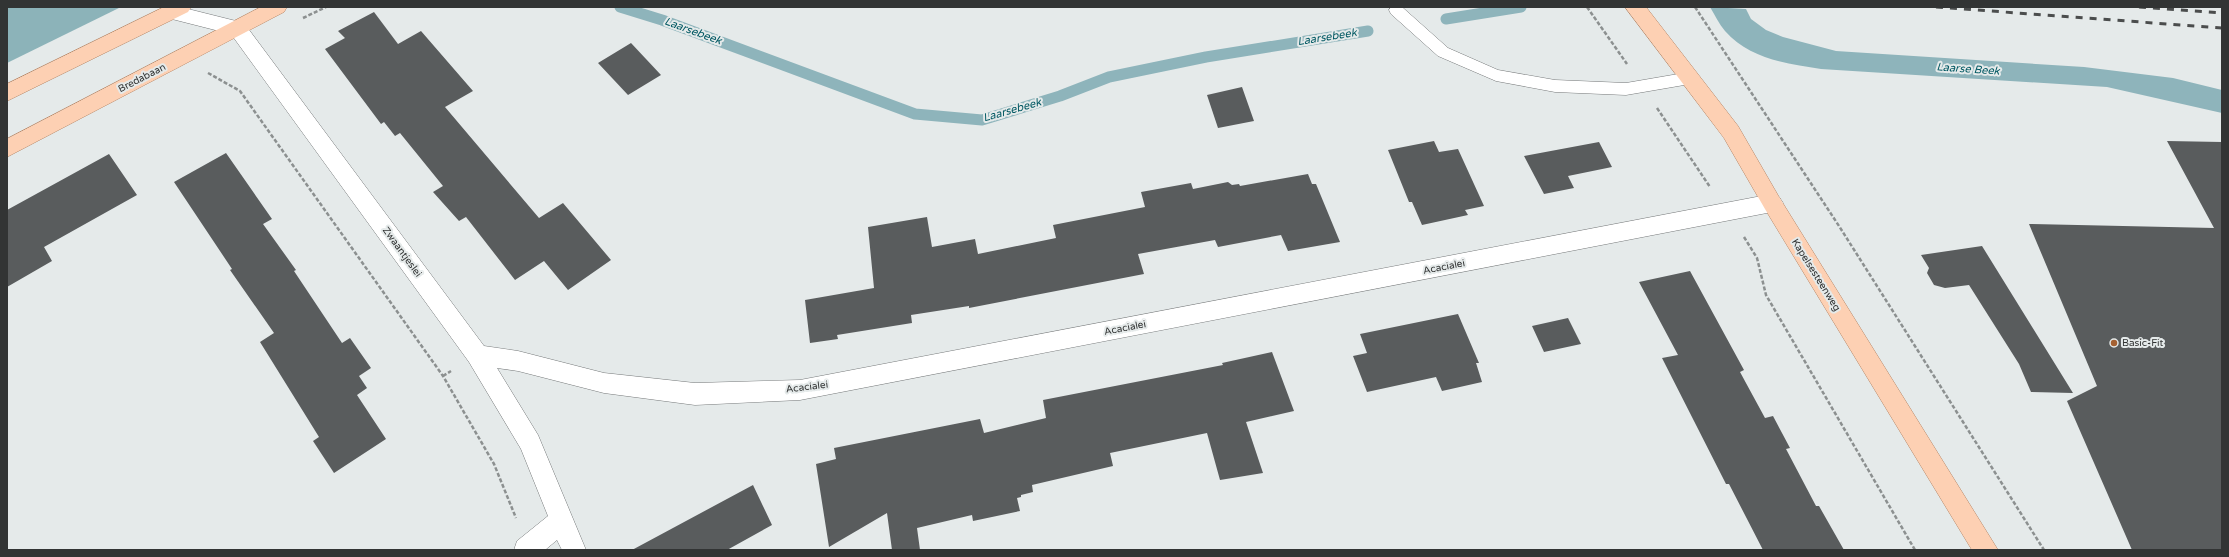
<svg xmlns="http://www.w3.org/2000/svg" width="2229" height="557" viewBox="0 0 2229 557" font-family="'Varela Round',sans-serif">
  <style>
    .forest { fill: #8cb3b9 }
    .water { fill: #8eb4bb }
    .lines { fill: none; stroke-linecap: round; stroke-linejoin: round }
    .stream { stroke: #8eb4bb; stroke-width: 11 }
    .building { fill: #595c5d }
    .lane-casing { stroke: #76797a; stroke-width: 1 }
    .street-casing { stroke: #76797a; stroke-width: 1 }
    .primary-casing { stroke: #b58565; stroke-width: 1 }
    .path { stroke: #8c9090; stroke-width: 2.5; stroke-dasharray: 4 2; stroke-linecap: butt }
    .lane { fill: #fff; fill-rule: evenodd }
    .street { fill: #fff; fill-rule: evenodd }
    .primary { fill: #fdd0b3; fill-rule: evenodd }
    .rail { stroke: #4b4d4d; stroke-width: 3; stroke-dasharray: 7 7; stroke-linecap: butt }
    .poi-dot { fill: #a56132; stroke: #e5eaea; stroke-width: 1.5 }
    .labels { text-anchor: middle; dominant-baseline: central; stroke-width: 4; stroke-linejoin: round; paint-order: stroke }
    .street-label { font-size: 10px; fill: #323434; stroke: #e5eaea }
    .poi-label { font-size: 10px; fill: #323434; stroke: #e5eaea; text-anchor: start }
    .water-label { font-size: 11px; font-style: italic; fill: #005862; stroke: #e5eaea }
  </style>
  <rect width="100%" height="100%" fill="#e5eaea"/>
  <path class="forest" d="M7 7H121L7 63Z"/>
  <path class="water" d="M1710 7 1746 9 1751 19 1766 30 1783 37 1836 51 2084 67 2173 78 2222 90V113L2107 87 1821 69C1787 64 1750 59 1725 31 1719 24 1715 15 1710 7Z"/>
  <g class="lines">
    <path class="stream" d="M620 7 662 20 915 114 982 120 1060 96 1109 77 1206 57 1368 31
      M1446 19 1521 7"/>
  </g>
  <path class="building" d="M374 12 398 44 421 31 473 91 445 107 539 218 563 203 611 260 568 290 544 261 515 280 466 217 459 221 433 192 443 186 400 133 395 136 384 122 381 124 325 49 345 38 338 31Z
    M631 43 661 75 628 95 598 63Z
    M1242 87 1254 121 1218 128 1207 95Z
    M1434 141 1439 152 1458 149 1484 206 1465 210 1468 215 1422 225 1412 202H1409L1388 150Z
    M2167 141 2222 142V550H2132L2067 401 2097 386 2029 224 2214 228Z
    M1599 142 1612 167 1568 176 1574 188 1544 194 1524 156Z
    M226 153 272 219 263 224 296 270 294 271 342 343 350 338 371 368 359 376 367 388 357 395 386 439 334 473 313 441 319 437 260 342 274 333 230 270 232 269 174 182Z
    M109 154 137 195 44 247 52 261 7 287V210Z
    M1308 174 1312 184H1316L1340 242 1288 251 1281 235 1218 247 1215 240 1138 254 1144 274 969 308V306L911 315 912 323 837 335 838 339 810 343 805 300 874 288 868 227 927 217 932 247 975 239 978 254 1056 238 1053 225 1145 207 1141 192 1191 183 1193 189 1228 182 1232 185 1239 184 1240 186Z
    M1982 246 2073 393 2031 392 2019 364 1969 285 1945 288 1934 285 1927 273 1929 268 1921 255Z
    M1690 271 1744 370 1740 372 1765 418 1773 416 1790 448 1786 449 1816 506H1819L1844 550H1763L1729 484H1726L1662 358 1678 355 1639 282Z
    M1458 314 1479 363H1476L1482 382 1442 391 1436 377 1367 392 1353 356 1367 353 1360 334Z
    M1568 318 1581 344 1544 352 1532 326Z
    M1272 352 1294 411 1246 422 1263 473 1220 480 1207 433 1110 453 1113 466 1032 485 1033 492 1021 495V497L1017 498 1020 511 973 521 972 515 917 528 920 550H892L887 513 829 547 816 464 836 459 834 448 980 419 984 433 1046 418 1043 400 1223 365 1222 363Z
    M753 485 772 525 727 550H632Z"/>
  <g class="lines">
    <g class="lane-casing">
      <path id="lane" d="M1391 7H1402L1448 48 1498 70 1555 80 1626 83 1690 72 1695 74 1697 78 1695 82 1690 84 1626 95 1555 92 1496 81 1438 56 1391 14 1389 10Z"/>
    </g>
    <g class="street-casing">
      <path id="street" d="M164 7H180L244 23 484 346 518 351 604 373 695 383 800 380 1772 194 1779 197 1783 203 1779 209 1772 212 800 400 695 405 604 393 518 371 497 368 538 435 586 550H562L557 540 545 550H514L517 541 548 516 521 449 469 362 231 34 164 17 161 12Z"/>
    </g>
    <g class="primary-casing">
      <path id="primary" d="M164 7H191L188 12 7 101V84Z
        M261 7H287L284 12 7 157V139Z
        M1625 7H1646L1738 126 1779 197 1998 550H1972L1765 209 1724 138Z"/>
    </g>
    <path class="path" d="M1587 7 1627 64
      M1695 7 1839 226 2044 550
      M303 18 326 7
      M208 73 240 91 443 376 494 464 516 518
      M1657 108 1710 187
      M1744 237 1757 258 1766 295 1915 550
      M443 376 451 371"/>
    <use href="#lane" class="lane"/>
    <use href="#street" class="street"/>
    <use href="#primary" class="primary"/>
    <path class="rail" d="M1936 7 2222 28
      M2139 7 2222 13"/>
  </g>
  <circle class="poi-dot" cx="2114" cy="343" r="4"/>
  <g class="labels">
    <g class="street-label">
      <text transform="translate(142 78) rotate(-27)">Bredabaan</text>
      <text transform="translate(402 252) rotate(54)">Zwaantjeslei</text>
      <text transform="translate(1444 267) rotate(-11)">Acacialei</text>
      <text transform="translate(1816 275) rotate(58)">Kapelsesteenweg</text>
      <text transform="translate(1125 328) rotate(-11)">Acacialei</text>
      <text transform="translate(807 387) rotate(-7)">Acacialei</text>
    </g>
    <g class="poi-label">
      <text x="2122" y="343">Basic-Fit</text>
    </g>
    <g class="water-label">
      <text transform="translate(693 31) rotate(20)">Laarsebeek</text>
      <text transform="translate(1327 37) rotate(-9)">Laarsebeek</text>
      <text transform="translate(1968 69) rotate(4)">Laarse Beek</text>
      <text transform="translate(1012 110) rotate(-16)">Laarsebeek</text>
    </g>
  </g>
  <rect width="2229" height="557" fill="none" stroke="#323434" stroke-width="16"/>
</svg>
